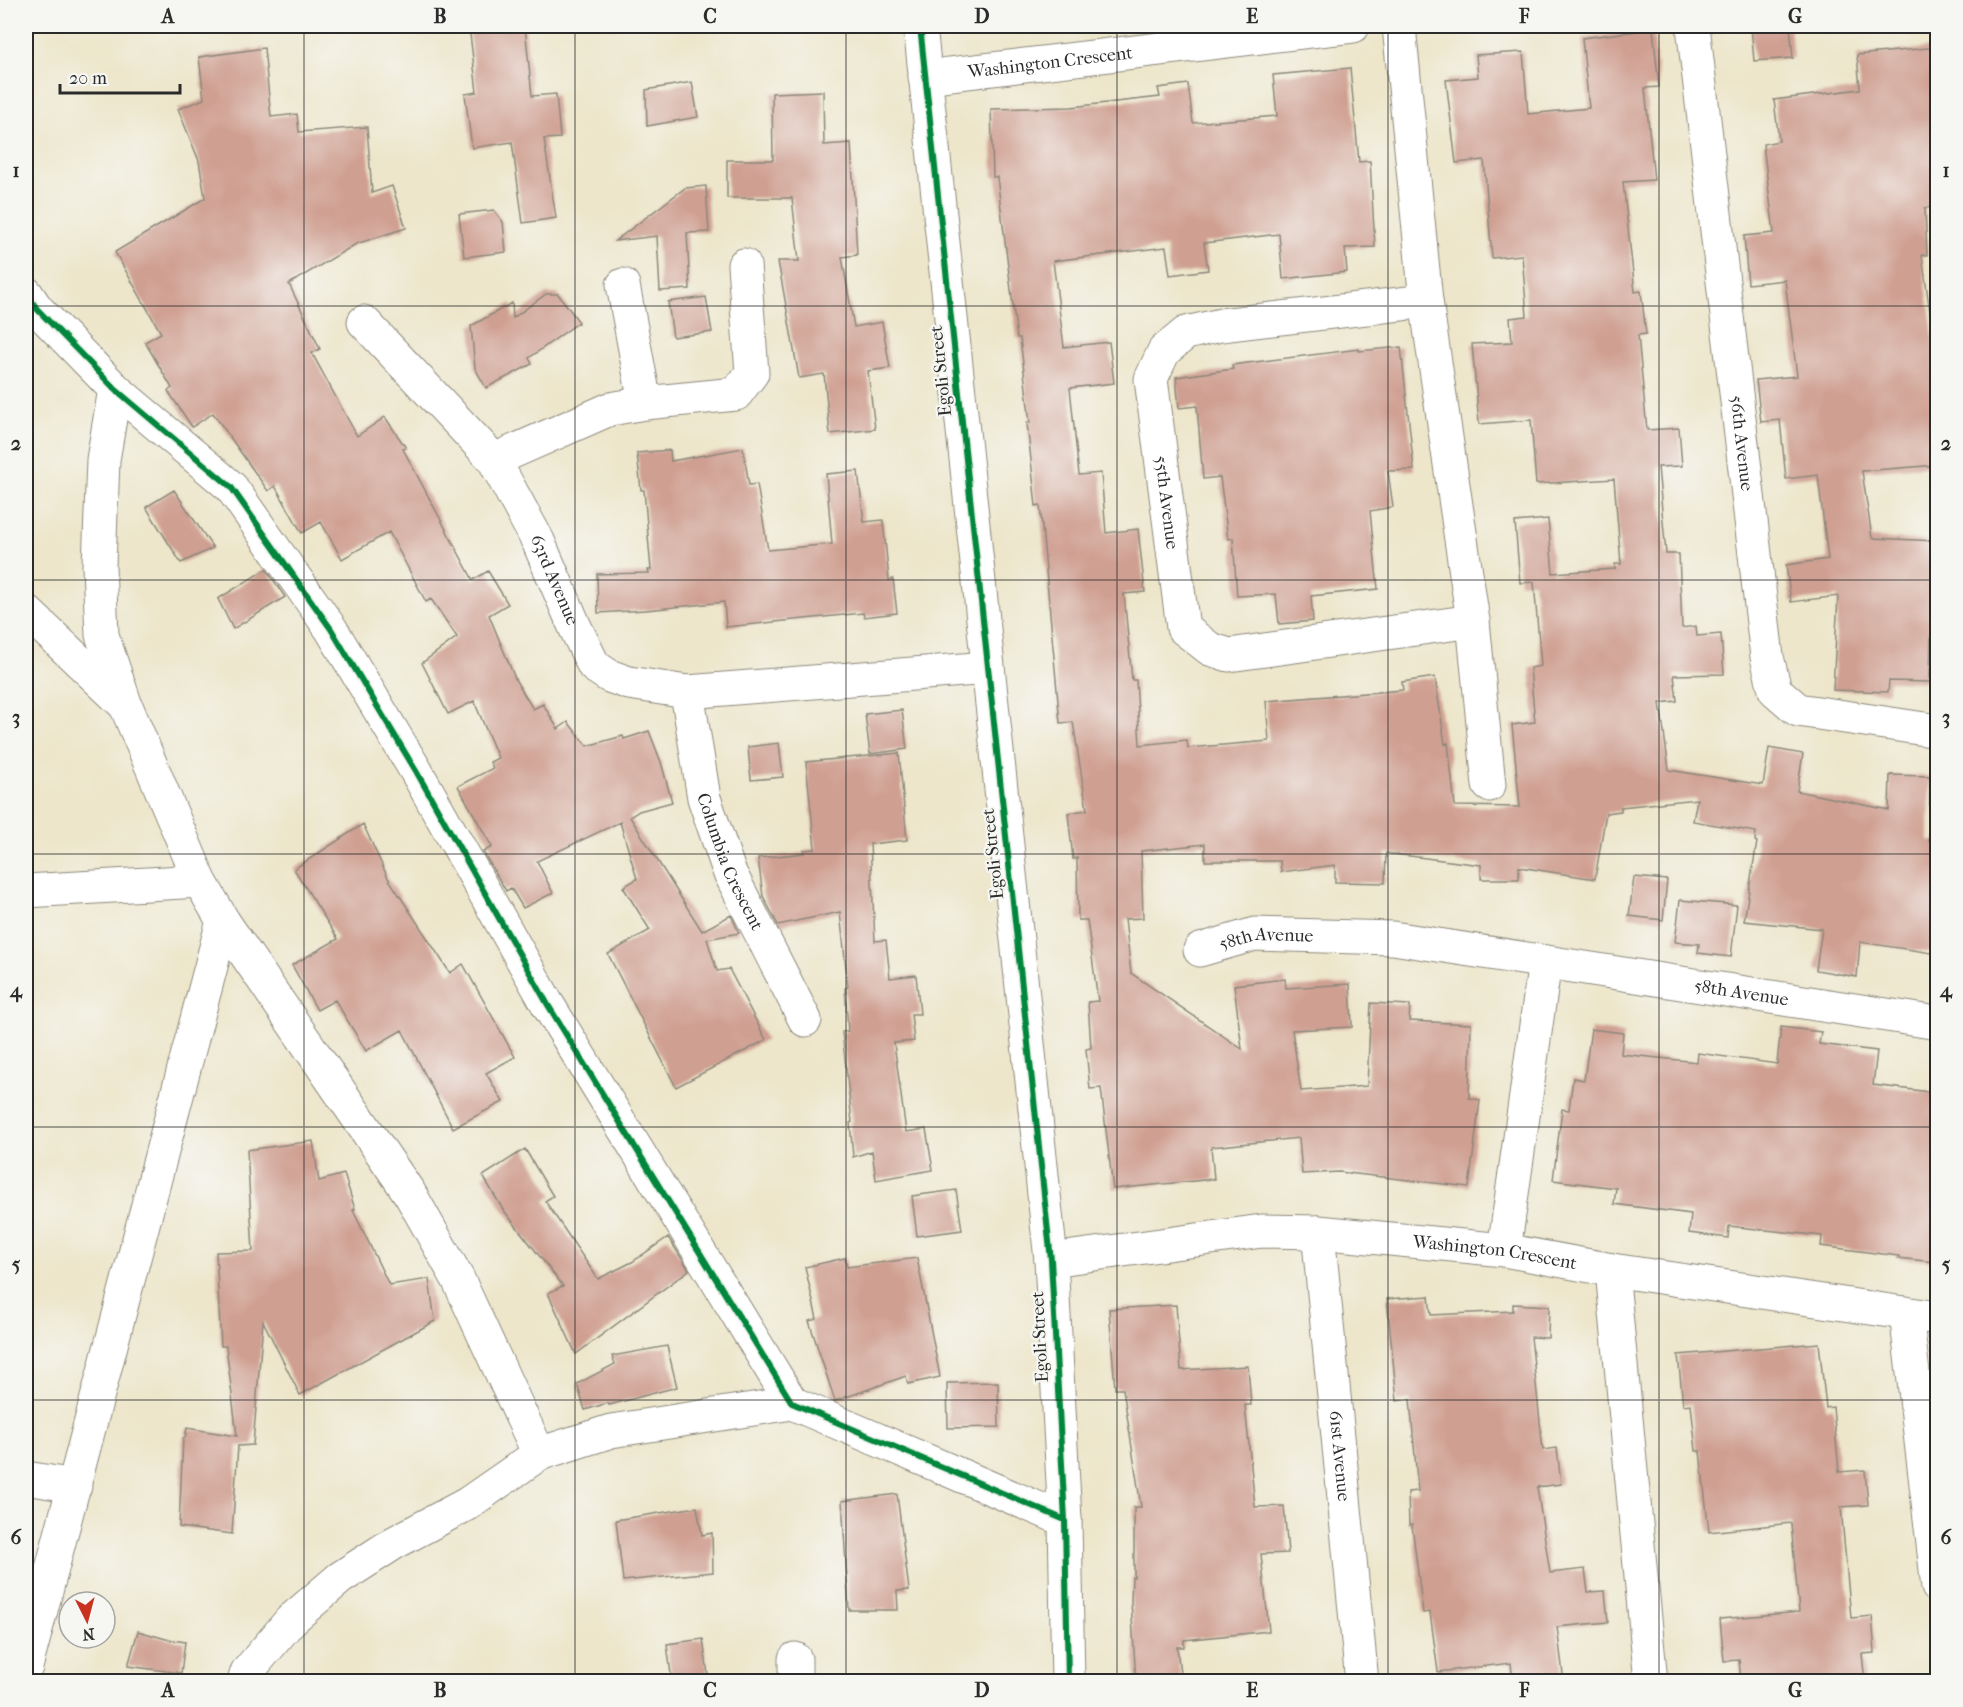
<svg xmlns="http://www.w3.org/2000/svg" width="1963" height="1707" viewBox="0 0 1963 1707" font-family="'IM FELL French Canon',serif">
  <style>
    .building { fill: #cf9f91 }
    .lines { fill: none; stroke-linecap: round; stroke-linejoin: round }
    .minor-casing { stroke: #8c887b; stroke-width: 35 }
    .minor { stroke: #fff; stroke-width: 33 }
    .cycleway-casing { stroke: #f6f6f2; stroke-width: 10 }
    .cycleway { stroke: #00873e; stroke-width: 6 }
    .grid { fill: none; stroke: #2b2b2b; stroke-width: 1.5; stroke-opacity: 0.55 }
    .labels { text-anchor: middle; dominant-baseline: central; stroke-width: 4.5; stroke-linejoin: round; paint-order: stroke }
    .street-label { font-size: 18px; fill: #2b2b2b; stroke: #f6f6f2 }
    .neatline { fill: none; stroke: #2b2b2b; stroke-width: 2 }
    .grid-label { font-size: 20px; text-anchor: middle; font-weight: bold; fill: #2b2b2b }
  </style>
  <rect width="100%" height="100%" fill="#f6f6f2"/>
  <filter id="ink" filterUnits="userSpaceOnUse"><feTurbulence type="fractalNoise" baseFrequency=".0167" numOctaves="2"/><feDisplacementMap in="SourceGraphic" scale="12" xChannelSelector="R" yChannelSelector="G"/><feConvolveMatrix kernelMatrix="1 2 1 2 8 2 1 2 1" color-interpolation-filters="sRGB"/></filter>
  <filter id="wash" filterUnits="userSpaceOnUse"><feTurbulence type="fractalNoise" baseFrequency=".008" numOctaves="4" result="noise"/><feDisplacementMap in="SourceGraphic" scale="24" xChannelSelector="R" yChannelSelector="G"/><feGaussianBlur stdDeviation="1.35" result="paint"/><feColorMatrix in="noise" values="0 0 0 0 0 0 0 0 0 0 0 0 0 0 0 0 0 1.4 0 .05"/><feComposite in="paint" operator="in"/></filter>
  <g filter="url(#wash)">
    <rect width="100%" height="100%" fill="#ede6cb"/>
    <g id="blocks">
      <path class="building" d="M469 26H525L532 96 556 94 560 138 544 139 556 218 523 223 512 142 472 148 465 94 477 92Z
        M1751 26H1790L1793 58 1754 61Z
        M1653 29 1659 87 1645 88 1654 180 1623 182 1635 292 1641 291 1646 334 1638 335 1647 430 1679 428 1682 466 1658 467 1666 554H1679L1682 628 1696 626 1697 636 1721 634 1724 674 1674 675 1677 701 1660 703 1669 770 1763 785 1769 748 1803 754 1797 791 1889 810 1890 775 1930 776 1929 841H1938V954L1860 942 1857 977 1816 970 1822 929 1744 921 1757 842 1755 841 1756 832 1693 821 1697 799 1621 807V811L1606 813 1595 879 1519 867V879H1481V865L1386 853 1385 883 1335 882V865L1281 872 1280 861H1205V844L1141 851 1143 918 1125 919 1131 973 1242 1049 1234 985 1285 979 1286 988 1350 984 1352 1027 1292 1030 1301 1091 1367 1086 1371 1003 1410 1005 1409 1021 1471 1024 1469 1098 1480 1100 1469 1187 1339 1172 1302 1174 1299 1138 1211 1147 1214 1179 1113 1189 1101 1088 1090 1089 1086 1049 1091 1048 1088 1002 1098 1001 1087 920H1078L1077 858 1073 859 1068 813 1087 810 1073 722 1060 723 1040 505 1036 506 1027 423H1030L1020 338H1017L997 177H993L991 109 1071 107 1160 97 1158 88 1188 84 1193 123 1277 116 1273 75 1350 68 1359 162 1370 161 1375 247 1345 248 1347 272 1283 279 1279 234 1204 243 1208 270 1170 275 1166 247 1053 261 1064 347 1109 342 1114 383 1070 388 1079 475 1101 473 1106 533 1138 529 1145 592 1124 594 1132 680H1136L1140 745 1187 740 1188 748 1269 741 1266 701 1403 690 1402 682 1435 677 1445 744 1448 743 1455 806 1520 807 1512 725 1535 722 1530 668 1541 666 1534 582 1520 583 1515 522 1548 519 1553 573 1615 569V564H1621L1614 479 1536 484 1531 420 1479 424 1472 344 1512 342 1510 318 1527 316 1522 255 1492 258 1484 160 1456 163 1446 80 1478 77 1476 55 1523 52 1528 114 1589 108 1582 38Z
        M1938 47V206L1925 208 1927 255H1922L1938 370V465L1862 471 1872 538 1938 541V636L1931 635 1930 682 1889 681 1888 692 1833 690 1838 596 1791 602 1786 565 1828 559 1818 475 1786 479 1780 420 1761 422 1756 380 1797 376 1785 280 1748 284 1744 236 1774 233 1763 144 1779 141 1774 100 1860 89 1857 55Z
        M264 48 271 117 297 114 299 132 367 127 372 193 392 186 406 228 356 244 289 284 320 349 312 353 357 436 385 417 406 448 403 449 473 580 488 571 508 604 489 615 516 681 533 709 543 704 558 729 568 722 587 746 623 736 624 739 649 731 661 762 672 802 639 811 630 817 702 931 731 915 739 933 707 939 717 971 729 969 766 1040 676 1087 608 954 650 930 623 887 637 879 620 822 537 861 553 893 523 908 511 888 506 891 483 852 492 847 458 786 493 768 490 762 498 758 474 701 448 714 422 663 457 637 431 599 426 602 389 532 342 559 321 522 302 533 275 486 268 491 213 413 192 427 168 391 172 388 145 342 161 333 115 252 205 198 199 161 178 109 204 99 199 57Z
        M692 82 698 117 647 126 646 90Z
        M823 91 824 145 851 143 857 255 842 257 854 327 882 322 890 368 868 371 875 429 830 434 824 374 799 378 778 261H799L792 198H727V160H773L772 93Z
        M706 186 709 232 687 233 690 289 660 291 657 236 615 241 685 188Z
        M494 210 503 222 506 252 464 257 459 214Z
        M546 294H558L579 322 529 358 532 364 486 388 475 368 471 326 512 303 513 318Z
        M706 297 712 332 673 337 668 302Z
        M1401 347 1414 470 1388 471 1393 507 1370 511 1378 589 1311 596 1313 621 1279 624 1276 594 1237 596 1233 538 1228 539 1220 477 1203 479 1197 406 1179 408 1176 377 1233 369 1232 365 1359 349V351Z
        M743 448 749 485 757 484 768 550 832 544 826 474 858 471 864 522 883 520 889 580 893 579 897 613 864 617 863 613 726 627 724 602 646 610 598 613 597 574 649 573 648 570H651L644 490H641L637 453 670 450 671 461Z
        M174 490 213 548 181 563 146 507Z
        M266 569 285 597 233 629 218 599Z
        M902 710 907 749 870 754 865 714Z
        M779 743 783 777 751 780 748 747Z
        M899 753 907 840 870 844 875 941 886 940 890 978 916 975 920 1014H911L914 1041 894 1043 906 1132 926 1129 933 1170 876 1180 872 1151 853 1157 850 1123 852 1122 842 1032 848 1031 845 988 848 987 840 912 778 925 763 896 758 858 804 853V850L815 849 806 762Z
        M363 824 388 878 450 973 463 964 515 1057 486 1073 503 1102 453 1128 402 1030 366 1051 335 1000 317 1010 292 965 338 939 294 869Z
        M1634 877 1667 880 1663 920 1629 916Z
        M1680 900 1737 905 1731 957 1698 953 1699 944 1675 942Z
        M1781 1027 1821 1032 1819 1044 1877 1051 1873 1085 1938 1093V1237L1934 1262 1898 1258 1899 1256 1821 1246 1822 1236 1729 1226 1728 1238 1689 1233 1691 1214 1614 1204 1616 1188 1553 1180 1562 1109 1569 1110 1573 1078 1584 1080 1591 1029 1623 1033 1621 1054 1697 1062 1698 1053 1777 1064Z
        M313 1141 319 1181 344 1174 355 1209 353 1210 389 1285 429 1279 435 1321 300 1395 263 1321 253 1445 238 1446 232 1534 179 1527 183 1438H185L187 1428 237 1436 226 1346H221L216 1252 253 1251 247 1150Z
        M525 1149 553 1196 545 1201 598 1279 632 1262 668 1237 689 1270 576 1354 548 1293 563 1286 502 1208 483 1176Z
        M956 1190 962 1230 917 1236 912 1196Z
        M845 1258 847 1267 917 1258 940 1377 908 1384 906 1376 835 1401 809 1321 817 1319 805 1267Z
        M1429 1296 1431 1315 1513 1311V1304L1549 1306 1548 1338 1531 1337 1543 1450 1557 1448 1561 1484 1537 1487 1550 1573 1585 1569 1588 1592 1605 1591 1608 1622 1557 1627 1564 1682H1513L1511 1663 1438 1672 1430 1612 1423 1613 1412 1525H1409L1408 1492 1418 1491 1410 1399 1397 1401 1387 1299Z
        M1176 1305 1181 1370 1248 1366 1251 1405H1245L1255 1507 1284 1506 1288 1553 1261 1554 1269 1631 1184 1640V1647H1177L1181 1682H1136L1131 1601 1132 1577H1134V1507H1141L1123 1389H1115L1109 1309Z
        M1819 1343 1826 1408 1833 1407 1839 1472 1865 1470 1868 1505 1841 1507 1851 1618 1872 1616 1875 1653 1862 1654 1865 1682H1741L1739 1660 1724 1661 1720 1619 1799 1612 1791 1523 1709 1532 1700 1451H1696L1691 1404 1683 1405 1678 1355Z
        M667 1346 677 1387 609 1405 608 1403 585 1410 577 1384 615 1364 612 1356Z
        M998 1382 999 1427 948 1428 947 1383Z
        M897 1494 909 1590 897 1591 898 1610H849L842 1501Z
        M697 1507 702 1535 712 1533 713 1572 623 1581 616 1520Z
        M138 1631 166 1639 185 1642 181 1673 128 1666Z
        M703 1639 709 1682H672L667 1644Z"/>
    </g>
  </g>
  <g filter="url(#ink)">
    <use href="#blocks" fill-opacity="0" stroke="#8c887b" stroke-width="1.5"/>
    <g class="lines">
      <g class="minor-casing">
        <g id="minor">
          <path d="M920 26 1051 1260 1065 1520 1068 1682"/>
          <path d="M1399 26 1426 301 1473 621 1489 785"/>
          <path id="s1" d="M1693 26 1767 657 1775 690 1798 710 1938 731"/>
          <path id="s2" d="M925 77 1353 26"/>
          <path d="M623 285 645 403"/>
          <path d="M26 293 37 309 115 389 231 487 331 629 416 771 548 1005 792 1403 1065 1520"/>
          <path id="s3" d="M1426 301 1221 325 1186 333 1164 351 1151 379 1183 628 1210 649 1229 655 1473 621"/>
          <path id="s4" d="M364 322 494 460 538 541 575 627 594 666 609 676 629 683 687 692 988 668"/>
          <path d="M115 389 103 460 99 566 102 635 126 706 200 881 223 921 410 1194 458 1279 539 1454"/>
          <path d="M494 460 610 409 645 403 736 394 752 373 744 265"/>
          <path d="M26 611 122 702"/>
          <path id="s5" d="M687 692 704 798 729 871 805 1020"/>
          <path d="M26 891 200 881"/>
          <path id="s6" d="M1200 950 1255 934 1393 938 1938 1023"/>
          <path id="s7" d="M1318 1232 1362 1682"/>
          <path d="M1504 1250 1545 962"/>
          <path id="s8" d="M1051 1260 1262 1231 1318 1232 1504 1250 1612 1270 1938 1318"/>
          <path d="M1612 1270 1651 1682"/>
          <path d="M1906 1313 1938 1587"/>
          <path d="M26 1478 75 1486"/>
          <path d="M26 1667 223 921"/>
          <path d="M244 1682 247 1672 291 1620 340 1578 394 1543 467 1504 539 1454 611 1431 792 1403"/>
          <path d="M795 1682V1659"/>
        </g>
      </g>
      <use href="#minor" class="minor"/>
      <g class="cycleway-casing">
        <path id="cycleway" d="M920 26 1051 1260 1065 1520 1068 1682
          M26 293 37 309 115 389 231 487 331 629 416 771 548 1005 792 1403 1065 1520"/>
      </g>
      <use href="#cycleway" class="cycleway"/>
    </g>
  </g>
  <path class="grid" d="M304 26V1682M575 26V1682M846 26V1682M1117 26V1682M1388 26V1682M1659 26V1682M26 306H1938M26 580H1938M26 854H1938M26 1127H1938M26 1400H1938"/>
  <g class="labels">
    <g class="street-label">
      <text stroke="none"><textPath href="#s2" startOffset="126">Washington Crescent</textPath></text>
      <text transform="translate(941 371) rotate(-96)">Egoli Street</text>
      <text stroke="none"><textPath href="#s1" startOffset="420">56th Avenue</textPath></text>
      <text stroke="none"><textPath href="#s3" startOffset="426">55th Avenue</textPath></text>
      <text stroke="none"><textPath href="#s4" startOffset="324">63rd Avenue</textPath></text>
      <text transform="translate(993 854) rotate(-96)">Egoli Street</text>
      <text stroke="none"><textPath href="#s5" startOffset="176">Columbia Crescent</textPath></text>
      <text stroke="none"><textPath href="#s6" startOffset="68">58th Avenue</textPath></text>
      <text stroke="none"><textPath href="#s6" startOffset="548">58th Avenue</textPath></text>
      <text stroke="none"><textPath href="#s8" startOffset="447">Washington Crescent</textPath></text>
      <text transform="translate(1040 1337) rotate(-93)">Egoli Street</text>
      <text stroke="none"><textPath href="#s7" startOffset="225">61st Avenue</textPath></text>
    </g>
  </g>
  <rect width="1963" height="1707" fill="none" stroke="#f6f6f2" stroke-width="66"/>
  <g transform="translate(87 1620) rotate(174)"><circle r="28" fill="#f6f6f2" stroke="#a5a5a2" stroke-width="1.5"/>
  <path d="M0-4.5L10 22L0 15L-10 22Z" fill="#c8321e"/>
  <text y="-9" font-size="16" font-weight="bold" text-anchor="middle" fill="#2b2b2b">N</text>
  </g>
  <path d="M60 84v9h120v-9" fill="none" stroke="#2b2b2b" stroke-width="3"/>
  <text x="69" y="84" font-size="18" fill="#2b2b2b" stroke="#f6f6f2" stroke-width="4.5" paint-order="stroke">20 m</text>
  <rect x="33" y="33" width="1897" height="1641" class="neatline"/>
  <g class="grid-label">
    <text x="168" y="23">A</text>
    <text x="440" y="23">B</text>
    <text x="710" y="23">C</text>
    <text x="982" y="23">D</text>
    <text x="1252" y="23">E</text>
    <text x="1524" y="23">F</text>
    <text x="1795" y="23">G</text>
    <text x="16" y="177">1</text>
    <text x="1946" y="177">1</text>
    <text x="16" y="450">2</text>
    <text x="1946" y="450">2</text>
    <text x="16" y="724">3</text>
    <text x="1946" y="724">3</text>
    <text x="16" y="997">4</text>
    <text x="1946" y="997">4</text>
    <text x="16" y="1271">5</text>
    <text x="1946" y="1271">5</text>
    <text x="16" y="1544">6</text>
    <text x="1946" y="1544">6</text>
    <text x="168" y="1697">A</text>
    <text x="440" y="1697">B</text>
    <text x="710" y="1697">C</text>
    <text x="982" y="1697">D</text>
    <text x="1252" y="1697">E</text>
    <text x="1524" y="1697">F</text>
    <text x="1795" y="1697">G</text>
  </g>
</svg>
